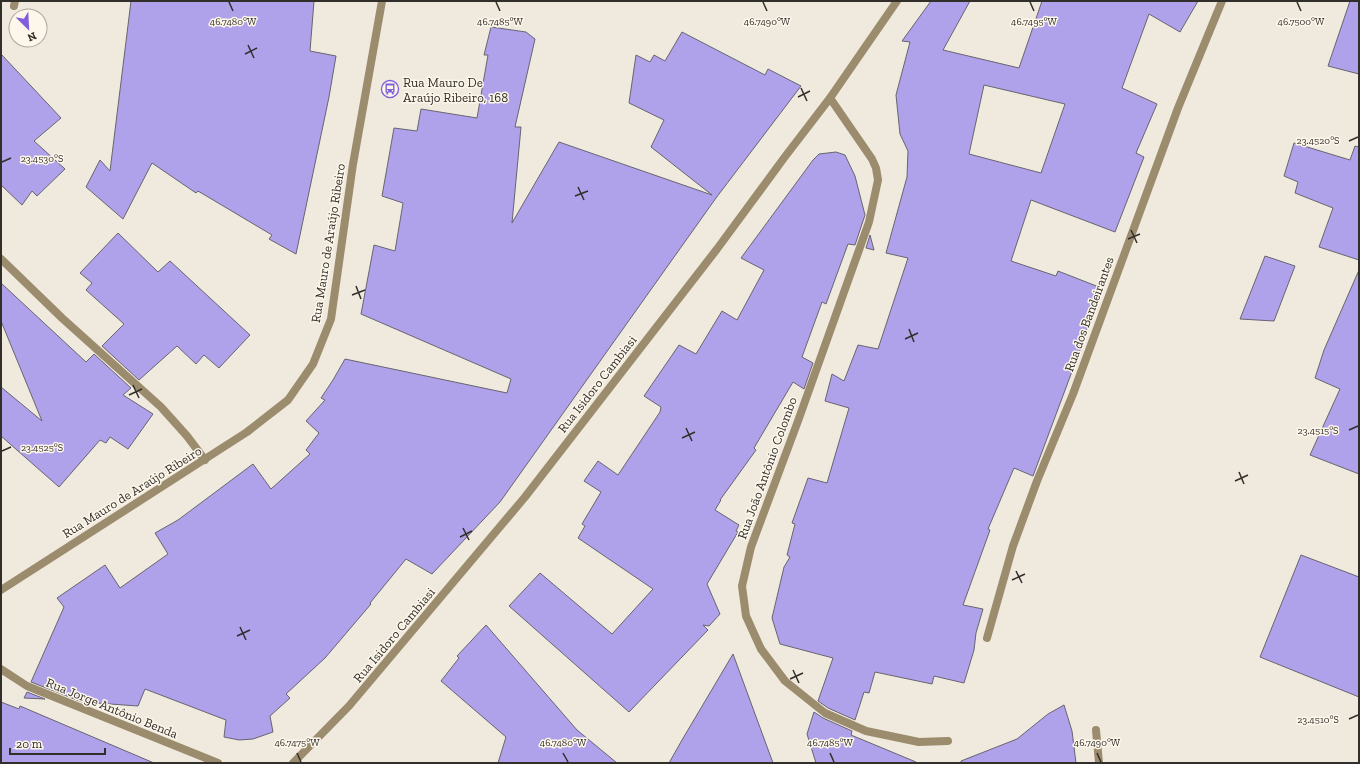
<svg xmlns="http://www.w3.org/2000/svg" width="1360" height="764" viewBox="0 0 1360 764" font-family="'Zilla Slab',serif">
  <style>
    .building { fill: #afa1ea; stroke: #676570; fill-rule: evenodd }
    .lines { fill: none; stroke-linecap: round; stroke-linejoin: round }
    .lane { stroke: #9c8c6e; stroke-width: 8 }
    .street { stroke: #9c8c6e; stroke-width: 8 }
    .ticks { fill: none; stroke: #322f2b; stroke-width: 1.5 }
    .labels { text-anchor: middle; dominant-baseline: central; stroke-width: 3; stroke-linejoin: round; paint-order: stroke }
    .poi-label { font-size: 13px; fill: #322f2b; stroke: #fdf6ea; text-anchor: start }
    .street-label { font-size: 13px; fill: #322f2b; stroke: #fdf6ea }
    .ticks-label { font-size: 10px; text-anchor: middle; fill: #322f2b; stroke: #fdf6ea; stroke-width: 3; stroke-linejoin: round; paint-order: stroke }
  </style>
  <rect width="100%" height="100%" fill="#f0e9dd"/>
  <path class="building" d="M131 1H314L310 51 336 56 329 97 296 254 269 239 272 235 198 191 196 193 152 163 123 219 86 187 100 160 110 171Z
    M931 1H970L943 50 1019 68 1042 1H1198L1180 32 1149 14 1122 88 1157 104 1136 153 1144 157 1115 232 1031 200 1011 261 1056 276 1058 271 1099 287 1083 342 1033 476 1014 468 988 529 990 530 963 605 983 609 976 633 974 650 964 683 934 676 932 684 875 672 869 693 864 692 855 720 828 708 818 701 833 658 780 644 772 618 784 567 790 557 787 555 795 524 792 523 808 478 827 483 849 408 825 401 832 374 844 381 858 345 878 349 908 258 886 253 907 177 908 151 900 134 896 95 910 42 902 41ZM984 85 1065 104 1041 173 969 154Z
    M1350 1H1359V74L1328 66Z
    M491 27 526 32 535 39 515 127H521L512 223 559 142 712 195 651 147 664 120 629 103 636 55 650 62 654 55 665 61 682 32 765 75 768 69 801 86 716 198 500 502 432 574 406 559 370 603 371 604 325 658 286 694 290 698 270 716 273 732 253 739 239 740 224 737 226 720 145 689 138 706 82 702 31 682 64 607 57 598 105 565 120 588 168 554 155 533 178 520 253 464 271 489 310 454 306 450 319 433 306 421 325 400 321 398 333 380 345 359 507 393 511 379 361 314 374 245 395 251 403 203 382 196 394 128 417 131 421 109 477 118 488 55H484Z
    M1 54 61 118 34 141 65 169 37 196 32 191 22 205 1 185Z
    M1294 143 1350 160 1355 146 1359 147V260L1319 247 1333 208 1295 193 1298 182 1284 176Z
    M836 152 845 155 855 176 865 215 855 245 848 244 826 304 822 302 802 357 813 363 804 389 793 382 754 448 756 450 720 500H721L715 510 739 525 736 531 738 532 707 584 720 614 709 626 703 625 708 630 629 712 509 606 540 573 612 634 653 589 578 538 585 526 582 524 601 492 584 481 598 461 618 475 660 412 661 407 644 396 679 345 696 354 722 311 737 320 764 270 741 258 813 160 819 154Z
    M118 233 158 272 170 261 250 335 219 368 204 355 196 364 177 346 139 380 102 346 124 324 86 290 92 283 80 273Z
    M870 235 874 250 866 248Z
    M1265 256 1295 266 1274 321 1240 319Z
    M1359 270V474L1310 455 1340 389 1315 378 1324 350Z
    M1 283 86 362 94 354 131 388 123 395 153 414 128 449 110 437 106 443 100 440 59 487 1 436V387L42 421 1 321Z
    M1301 555 1359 577V697L1260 657Z
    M486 625 577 730 617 763H498L506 737 441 681 459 658 457 656Z
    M733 654 773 763H669L682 740Z
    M27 692 45 699 24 698Z
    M1 702 19 709 20 706 154 763H1Z
    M1064 705 1072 731 1076 763H961V761L1017 739 1048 714Z
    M814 712 823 718 852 731 851 735 916 762V763H816L807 734Z"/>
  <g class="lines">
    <path class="lane" d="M14 6 15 1
      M987 638 1013 546 1037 481 1073 394 1178 108 1222 1"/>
    <path class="street" d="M830 98 872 159 876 168 878 180 869 222 798 421 751 547 742 586 746 616 761 649 785 681 825 713 866 731 919 742 948 741
      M1 259 62 318 161 407 187 436 205 460
      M1 590 247 432 288 400 313 364 331 319 353 164 382 1
      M1 669 27 686 218 763
      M1096 730 1099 763
      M293 763 349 706 525 497 717 249 784 158 830 98 897 1"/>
  </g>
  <path class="ticks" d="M229 2 233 11M496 2 500 11M763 2 767 11M1030 2 1034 11M1297 2 1301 11M248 45 254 58M245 54 257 48M801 88 807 101M798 97 810 91M1349 141 1358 137M2 162 11 158M578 187 584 200M575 196 588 191M1131 230 1137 243M1128 239 1140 234M356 286 361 299M352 295 365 290M909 329 914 342M905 339 918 333M133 385 139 398M129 395 142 389M686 428 692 441M1349 430 1358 426M682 438 695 432M2 451 11 447M1239 472 1244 484M1235 481 1248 475M463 528 469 540M460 537 472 531M1016 571 1022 583M1012 580 1025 574M240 627 246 640M237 636 250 630M793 670 799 683M790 679 803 673M1349 719 1358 715M297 753 301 762M563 753 568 762M830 753 834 762M1097 753 1101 762"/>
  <defs>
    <g id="bus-ring" transform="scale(0.9)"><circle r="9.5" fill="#fdf6ea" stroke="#805fd9" stroke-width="1.5"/><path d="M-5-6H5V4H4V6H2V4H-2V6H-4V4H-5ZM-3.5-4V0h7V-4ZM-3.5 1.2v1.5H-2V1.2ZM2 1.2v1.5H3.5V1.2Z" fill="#805fd9"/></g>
  </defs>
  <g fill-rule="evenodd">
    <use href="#bus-ring" x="390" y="89"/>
  </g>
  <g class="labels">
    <g class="poi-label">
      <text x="403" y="82">Rua Mauro De<tspan x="403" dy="15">Araújo Ribeiro, 168</tspan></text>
    </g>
    <g class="street-label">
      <text transform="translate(328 243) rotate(-81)">Rua Mauro de Araújo Ribeiro</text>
      <text transform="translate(1089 314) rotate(-70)">Rua dos Bandeirantes</text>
      <text transform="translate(597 384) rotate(-52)">Rua Isidoro Cambiasi</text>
      <text transform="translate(767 468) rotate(-70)">Rua João Antônio Colombo</text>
      <text transform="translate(132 492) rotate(-32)">Rua Mauro de Araújo Ribeiro</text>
      <text transform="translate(394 635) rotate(-50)">Rua Isidoro Cambiasi</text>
      <text transform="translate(112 708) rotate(22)">Rua Jorge Antônio Benda</text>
    </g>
  </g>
  <g class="ticks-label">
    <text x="233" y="25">46.7480°W</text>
    <text x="500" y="25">46.7485°W</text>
    <text x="767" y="25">46.7490°W</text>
    <text x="1034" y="25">46.7495°W</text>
    <text x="1301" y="25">46.7500°W</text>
    <text x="1318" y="144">23.4520°S</text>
    <text x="42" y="162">23.4530°S</text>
    <text x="1318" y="434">23.4515°S</text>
    <text x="42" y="451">23.4525°S</text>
    <text x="1318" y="723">23.4510°S</text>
    <text x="297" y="746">46.7475°W</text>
    <text x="563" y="746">46.7480°W</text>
    <text x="830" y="746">46.7485°W</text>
    <text x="1097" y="746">46.7490°W</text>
  </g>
  <rect width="1360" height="764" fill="none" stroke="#322f2b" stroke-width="4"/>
  <g transform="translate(28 28) rotate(156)"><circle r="19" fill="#fdf6ea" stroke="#aca69e"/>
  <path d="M0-3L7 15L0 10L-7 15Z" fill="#805fd9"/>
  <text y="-6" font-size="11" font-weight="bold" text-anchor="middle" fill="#322f2b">N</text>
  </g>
  <path d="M10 748v6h95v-6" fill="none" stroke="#322f2b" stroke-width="2"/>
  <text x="16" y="748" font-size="12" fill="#322f2b" stroke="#fdf6ea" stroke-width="3" paint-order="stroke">20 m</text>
</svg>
